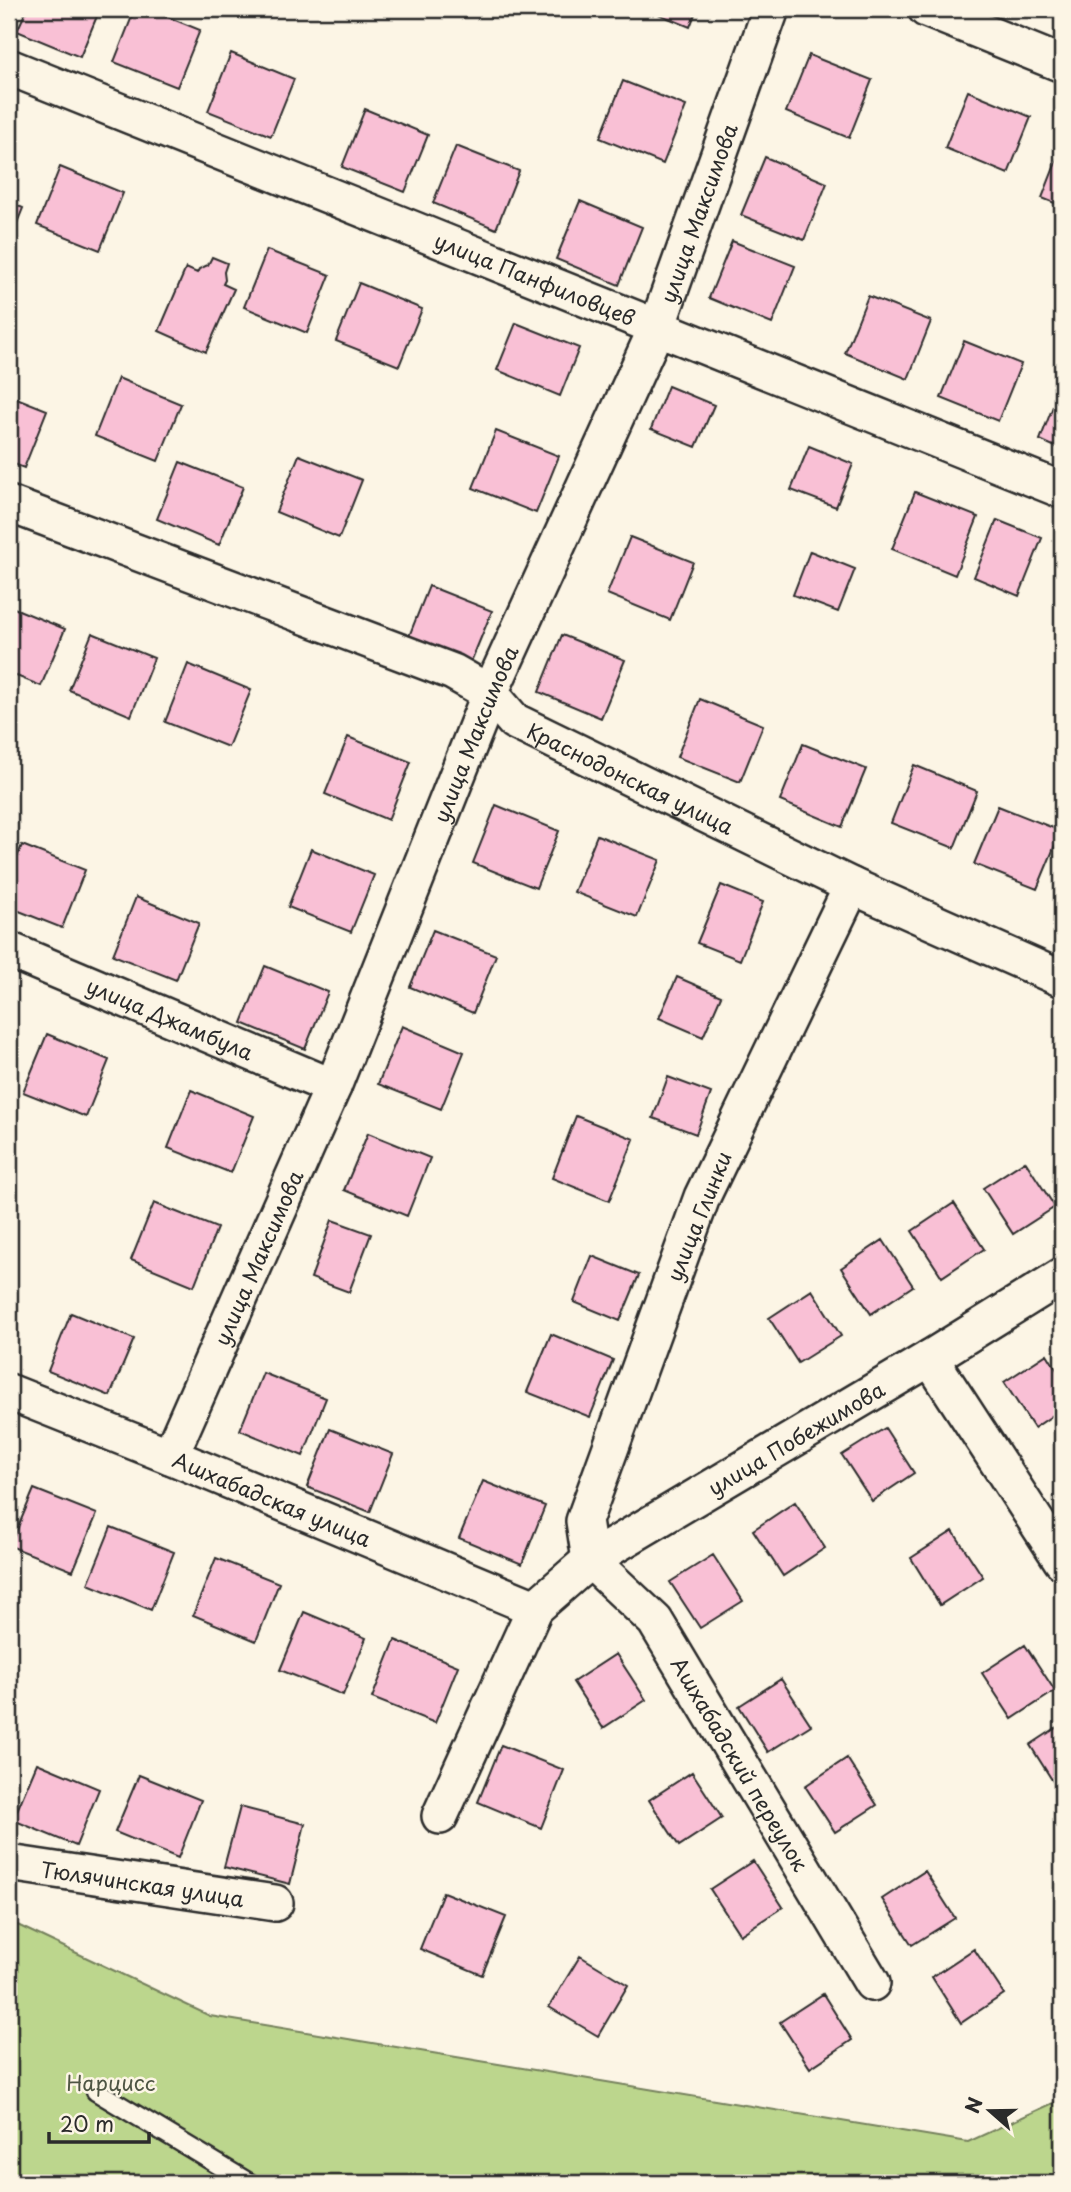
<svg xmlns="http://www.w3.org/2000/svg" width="1071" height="2192" viewBox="0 0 1071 2192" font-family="'Playpen Sans',sans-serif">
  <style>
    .green { fill: #bcd68d; stroke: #74805c; stroke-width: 2 }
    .building { fill: #f9c0d5; stroke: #2b2b2b; stroke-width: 2 }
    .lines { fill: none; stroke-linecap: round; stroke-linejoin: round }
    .service-casing { stroke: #2b2b2b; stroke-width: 23 }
    .minor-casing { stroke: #2b2b2b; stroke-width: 40 }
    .service { stroke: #fcf5e5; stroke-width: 18 }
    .minor { stroke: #fcf5e5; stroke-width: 35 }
    .labels { text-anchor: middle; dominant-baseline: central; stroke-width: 5; stroke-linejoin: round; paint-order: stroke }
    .street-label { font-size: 21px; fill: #2b2b2b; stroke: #fcf5e5 }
    .park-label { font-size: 21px; fill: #4f5644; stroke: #fcf5e5 }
  </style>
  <rect width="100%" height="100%" fill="#fcf5e5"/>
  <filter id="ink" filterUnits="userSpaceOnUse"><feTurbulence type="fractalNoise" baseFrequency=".0143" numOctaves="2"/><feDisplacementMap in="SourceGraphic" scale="14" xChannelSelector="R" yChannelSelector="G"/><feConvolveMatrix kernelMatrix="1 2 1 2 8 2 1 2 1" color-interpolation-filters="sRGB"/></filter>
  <g filter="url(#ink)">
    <path class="green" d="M9 1921 210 2016 968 2142 1062 2099V2183H9Z"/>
    <path class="building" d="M27 9H100L80 57 17 31Z
      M135 9H148L200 30 177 87 114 62Z
      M646 9H697L690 27Z
      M231 53 294 79 271 136 208 111Z
      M809 55 872 80 849 138 786 112Z
      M623 81 686 106 663 164 600 138Z
      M968 91 1031 117 1008 174 945 148Z
      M365 109 428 135 405 192 342 167Z
      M456 146 519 171 496 229 433 203Z
      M1062 147V206L1042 198Z
      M765 157 827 183 804 240 741 215Z
      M60 167 123 193 100 250 37 225Z
      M580 201 642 227 619 285 556 259Z
      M9 202 23 208 9 243Z
      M732 241 795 266 772 324 709 298Z
      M267 250 330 275 307 333 244 307Z
      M212 257 227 263 224 272 225 280 223 284 234 289 206 352 159 331 186 268 197 273 199 269 208 265Z
      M359 283 422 309 399 366 336 341Z
      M868 296 931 321 908 379 845 353Z
      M516 323 579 348 560 396 497 370Z
      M964 341 1021 364 998 421 941 398Z
      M118 378 181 404 158 461 95 436Z
      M1062 383V450L1040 440Z
      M668 386 714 405 696 447 651 429Z
      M9 395 47 410 24 468 9 462Z
      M496 431 559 456 536 513 473 488Z
      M809 446 853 464 836 507 791 490Z
      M299 455 362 480 339 538 276 512Z
      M180 462 243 487 219 545 157 519Z
      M915 492 978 517 955 575 892 549Z
      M997 520 1042 538 1019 596 974 577Z
      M630 537 693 562 670 620 607 594Z
      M810 551 855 569 838 612 793 595Z
      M429 586 492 611 468 669 406 644Z
      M9 606 65 629 41 686 9 673Z
      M92 633 154 658 131 716 69 690Z
      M562 635 625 660 601 718 539 692Z
      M188 664 251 690 228 747 165 722Z
      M700 699 763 725 740 782 677 757Z
      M348 737 411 762 388 820 325 794Z
      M803 744 866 769 842 827 780 801Z
      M914 765 977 791 954 848 891 823Z
      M496 805 559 831 536 888 473 863Z
      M998 806 1061 831 1037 889 974 864Z
      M597 835 660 860 637 917 574 892Z
      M22 845 85 870 62 928 9 907V878Z
      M311 849 374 875 351 932 288 907Z
      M721 885 763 902 740 960 697 943Z
      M136 897 199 923 176 980 113 955Z
      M433 930 496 955 473 1013 410 987Z
      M265 966 328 992 305 1049 242 1023Z
      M677 977 721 996 703 1037 659 1018Z
      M402 1026 464 1052 441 1109 378 1084Z
      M47 1034 109 1060 86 1117 23 1092Z
      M668 1077 711 1093 696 1134 653 1118Z
      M191 1090 254 1116 231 1173 168 1148Z
      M576 1116 634 1139 609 1201 552 1178Z
      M368 1133 430 1158 407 1216 344 1190Z
      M1025 1161 1055 1207 1013 1234 983 1188Z
      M154 1203 217 1228 194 1286 131 1260Z
      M954 1203 984 1249 942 1277 912 1231Z
      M332 1220 371 1234 349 1292 311 1278Z
      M883 1240 913 1286 871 1314 841 1268Z
      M592 1256 639 1275 620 1321 574 1302Z
      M812 1290 841 1336 798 1363 769 1318Z
      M71 1313 134 1339 110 1396 48 1371Z
      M551 1334 613 1360 590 1417 527 1392Z
      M1047 1354 1062 1378V1409L1034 1428 1004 1382Z
      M263 1373 326 1398 303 1456 240 1430Z
      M885 1428 914 1473 872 1501 842 1455Z
      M330 1429 393 1454 370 1512 307 1487Z
      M483 1481 545 1506 522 1564 459 1538Z
      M34 1489 97 1514 73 1571 10 1546Z
      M795 1502 825 1548 783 1576 753 1530Z
      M111 1527 174 1552 151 1610 88 1584Z
      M953 1531 983 1577 940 1605 911 1558Z
      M713 1555 743 1601 700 1628 670 1582Z
      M216 1558 279 1583 256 1641 193 1615Z
      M304 1612 366 1638 343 1695 280 1670Z
      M395 1640 458 1666 435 1723 372 1698Z
      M1025 1645 1055 1691 1012 1719 982 1673Z
      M616 1654 646 1700 603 1728 573 1682Z
      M781 1679 811 1725 768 1752 739 1706Z
      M1062 1724V1789L1059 1791 1030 1745Z
      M501 1745 564 1770 541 1828 478 1802Z
      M847 1758 877 1805 835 1832 805 1786Z
      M37 1763 99 1789 76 1846 13 1820Z
      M692 1772 722 1818 679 1846 649 1800Z
      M139 1775 201 1800 178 1858 115 1832Z
      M240 1807 305 1824 290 1884 224 1867Z
      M753 1861 783 1907 740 1935 710 1889Z
      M925 1871 955 1918 912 1945 882 1899Z
      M443 1892 506 1917 482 1975 420 1949Z
      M974 1949 1004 1994 961 2023 932 1977Z
      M580 1956 628 1985 598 2036 549 2007Z
      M823 1994 852 2040 810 2068 780 2022Z"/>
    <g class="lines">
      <g class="service-casing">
        <path id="service" d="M96 2091 249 2183"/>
      </g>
      <g class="minor-casing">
        <g id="minor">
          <path d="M926 9 1062 64"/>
          <path id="s1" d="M9 67 1062 490"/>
          <path id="s2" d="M9 504 453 672 490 693 514 721 852 886 1062 979"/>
          <path id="s3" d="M852 886 702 1197 584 1521 590 1560 655 1621 872 1983"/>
          <path id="s4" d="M9 950 333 1087"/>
          <path d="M930 1358 1062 1561"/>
          <path id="s5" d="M9 1392 170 1456 535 1608"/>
          <path id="s6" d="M170 1456 333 1087 490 693 657 327 771 9"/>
          <path id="s7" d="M440 1816 535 1608 590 1560 930 1358 1062 1276"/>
          <path id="s8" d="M9 1863 275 1903"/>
        </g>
      </g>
      <use href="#service" class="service"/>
      <use href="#minor" class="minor"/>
    </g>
  </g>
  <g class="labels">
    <g class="street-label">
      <text stroke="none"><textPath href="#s6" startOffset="1351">улица Максимова</textPath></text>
      <text stroke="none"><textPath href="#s1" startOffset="567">улица Панфиловцев</textPath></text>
      <text stroke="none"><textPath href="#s6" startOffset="784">улица Максимова</textPath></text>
      <text stroke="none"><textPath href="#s2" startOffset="684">Краснодонская улица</textPath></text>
      <text stroke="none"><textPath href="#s4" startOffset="175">улица Джамбула</textPath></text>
      <text transform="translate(698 1216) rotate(-68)">улица Глинки</text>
      <text stroke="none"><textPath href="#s6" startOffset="217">улица Максимова</textPath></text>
      <text stroke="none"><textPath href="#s7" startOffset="541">улица Побежимова</textPath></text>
      <text stroke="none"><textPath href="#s5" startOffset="284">Ашхабадская улица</textPath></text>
      <text stroke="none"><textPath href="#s3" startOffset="985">Ашхабадский переулок</textPath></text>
      <text stroke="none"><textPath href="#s8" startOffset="135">Тюлячинская улица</textPath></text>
    </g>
    <g class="park-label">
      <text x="111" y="2082">Нарцисс</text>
    </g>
  </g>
  <rect width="1071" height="2192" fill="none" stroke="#fcf5e5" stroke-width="35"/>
  <rect x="18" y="18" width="1036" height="2157" fill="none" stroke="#2b2b2b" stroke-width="2.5" filter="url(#ink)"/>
  <g transform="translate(990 2111) rotate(290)" stroke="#fcf5e5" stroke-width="5" paint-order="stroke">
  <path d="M0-5L12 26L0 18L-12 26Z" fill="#2b2b2b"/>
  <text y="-10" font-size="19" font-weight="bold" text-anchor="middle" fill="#2b2b2b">N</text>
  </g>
  <path d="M49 2132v10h100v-10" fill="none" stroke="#2b2b2b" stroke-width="3.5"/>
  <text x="60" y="2132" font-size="21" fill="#2b2b2b" stroke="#fcf5e5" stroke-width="5" paint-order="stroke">20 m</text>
</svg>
